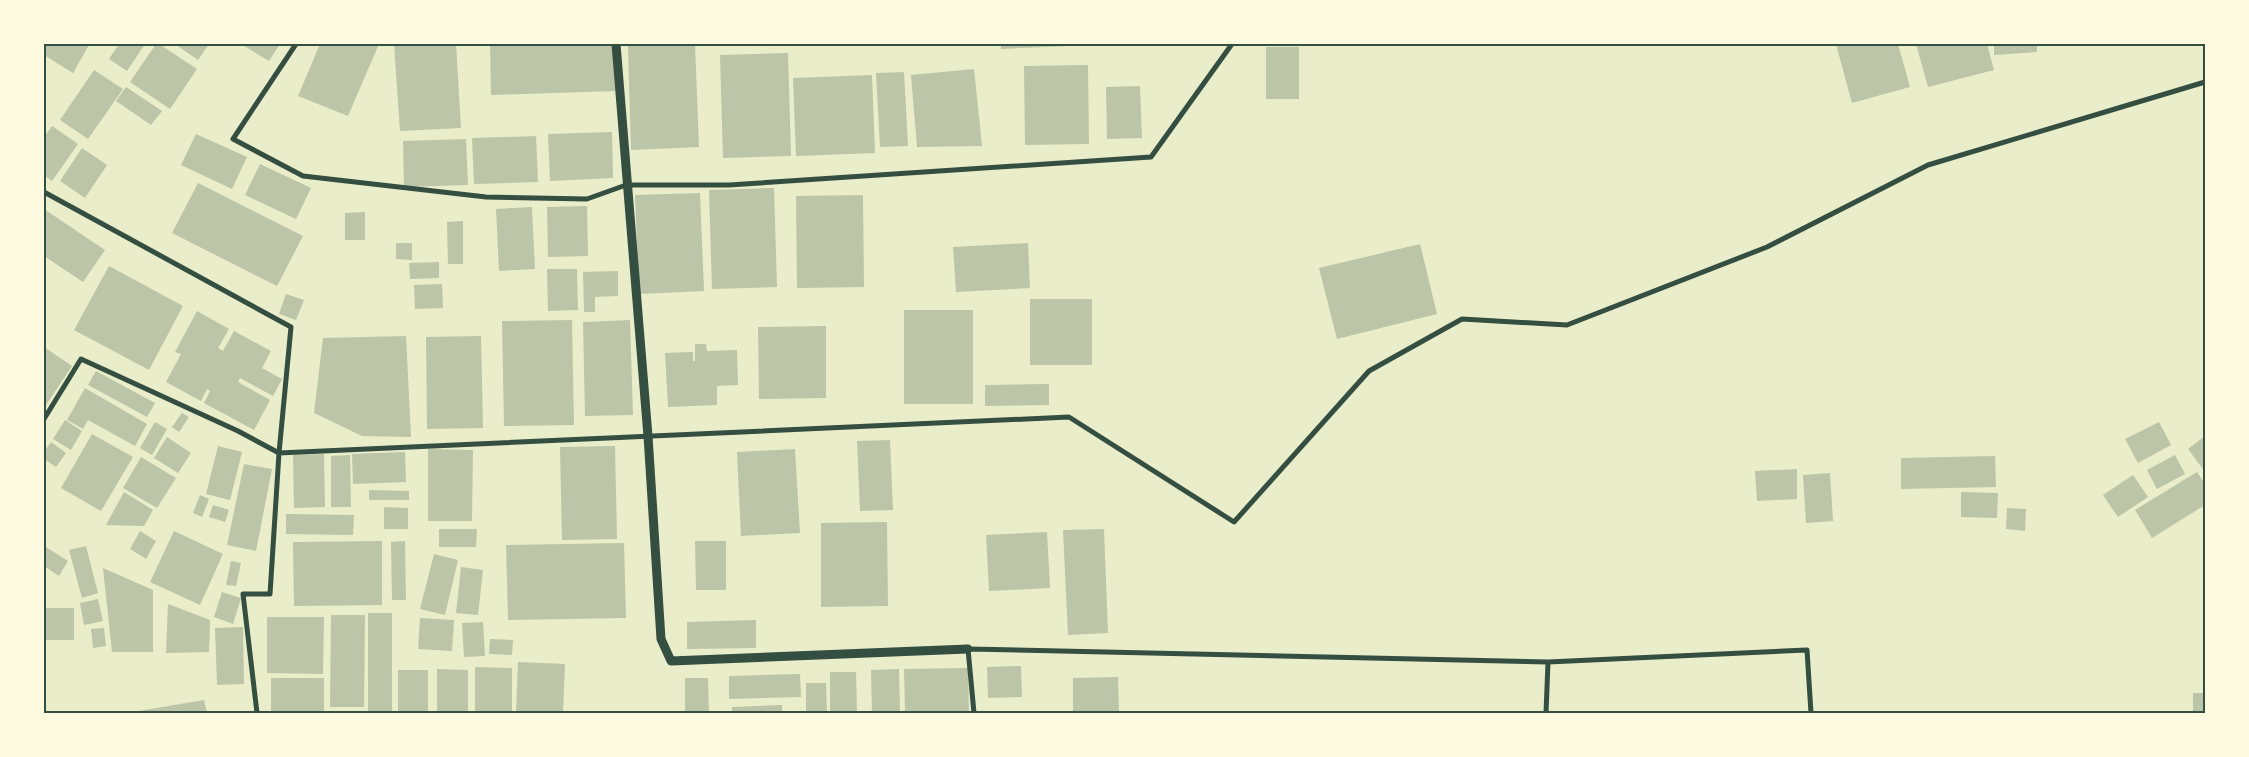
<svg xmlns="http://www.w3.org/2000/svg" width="2249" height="757" viewBox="0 0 2249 757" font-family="'Zilla Slab',serif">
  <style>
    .building { fill: #bcc5a7 }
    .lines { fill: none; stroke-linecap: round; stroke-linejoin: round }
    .minor { stroke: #344e41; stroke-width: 5 }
    .tertiary { stroke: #344e41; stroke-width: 9 }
    .neatline { fill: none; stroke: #344e41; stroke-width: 2 }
  </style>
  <rect width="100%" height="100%" fill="#e9edc9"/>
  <path class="building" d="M44 44H88L89 45 73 73 44 55Z
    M119 44H145L127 71 109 59Z
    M156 44H159L197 69 170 109 130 82Z
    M175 44H209L198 60Z
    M241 44H280L269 61Z
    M320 44H379L348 116 298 96Z
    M394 44H456L461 128 400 131Z
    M490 44H614L615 91 491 95Z
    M695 44 699 147 631 150 628 46Z
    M1001 44H1067V46L1001 49Z
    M1836 44H1898L1910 87 1852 103Z
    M1916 44H1987L1994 70 1928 87Z
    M1994 44H2037V52L1994 55Z
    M1266 47H1299V99H1266Z
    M788 53 791 156 723 158 720 55Z
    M1088 65 1089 144 1025 145 1024 66Z
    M974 69 982 146 917 147 911 75Z
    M94 70 123 89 88 139 60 120Z
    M904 72 908 146 880 147 876 73Z
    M872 75 875 153 796 156 793 78Z
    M1140 86 1142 138 1107 139 1106 87Z
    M126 87 162 111 151 125 116 101Z
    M52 126 78 144 52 181 44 175V137Z
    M612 132 613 178 550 181 548 134Z
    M196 134 247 157 232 189 181 165Z
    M536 136 538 182 474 184 472 138Z
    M466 139 468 185 404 187 403 141Z
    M82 148 107 165 85 198 60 181Z
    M260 164 311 188 296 219 245 195Z
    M198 183 303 236 277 286 172 233Z
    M774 188 777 287 712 289 709 190Z
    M700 193 704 291 639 294 635 195Z
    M863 195 864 287 797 288 796 196Z
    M587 206 588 256 548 257 547 207Z
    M532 207 535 269 499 271 496 209Z
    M44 209 105 250 83 282 44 256Z
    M365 212V240H345V213Z
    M463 221V264H448L447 222Z
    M396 243H412V260L396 259Z
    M1028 243 1030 288 956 292 953 247Z
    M1420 244 1437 314 1337 339 1319 268Z
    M439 262V278L410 279 409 263Z
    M109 266 183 306 149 370 74 330Z
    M547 269H577L578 310 548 311Z
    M618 271V296L595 297V312H584L583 272Z
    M442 284 443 308 415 309 414 285Z
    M286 294 304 300 296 320 279 314Z
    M1030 299H1092V365H1030Z
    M904 310H973V404H904Z
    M197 311 229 329 218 348 223 351 234 331 271 351 262 368 282 379 273 396 240 378 238 382 270 400 254 430 204 403 210 391 207 389 201 401 166 382 181 354 175 352Z
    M572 320 574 425 504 426 502 321Z
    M630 320 633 415 585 416 583 322Z
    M826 326V398L759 399 758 327Z
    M406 336 411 437 362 436 314 413 323 338Z
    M481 336 483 428 427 429 426 337Z
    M695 344H706L707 351 737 350 738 385 717 386V405L668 407 665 353 693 352V361H695Z
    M44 347 72 366 44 408Z
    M96 371 155 403 147 417 88 385Z
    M1049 384V405L985 406V385Z
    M85 388 147 424 135 446 88 420 83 429 67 420Z
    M182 413 189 417 179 432 172 427Z
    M65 420 82 431 71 450 53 439Z
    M155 422 167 429 152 455 140 448Z
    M2159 422 2171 445 2138 463 2125 439Z
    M92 434 133 457 101 511 61 488Z
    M2205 436V472L2188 449Z
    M167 437 191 453 178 473 154 458Z
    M890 440 893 510 860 511 857 441Z
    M51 442 66 453 56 467 44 459V452Z
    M218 446 242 452 230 500 206 494Z
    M615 446 617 539 562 540 560 447Z
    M428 449 473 450 472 521H428Z
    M795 449 800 533 741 536 737 452Z
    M405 452 406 482 353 484 352 454Z
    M324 454 325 507 294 508 293 455Z
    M350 455 351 507H331V456Z
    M2175 455 2185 474 2157 489 2147 470Z
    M1995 456 1996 487 1901 489V458Z
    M141 457 176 478 157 508 123 488Z
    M244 464 272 469 256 551 227 545Z
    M1797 469V499L1757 501 1755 471Z
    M2197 472 2205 484V505L2152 538 2135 510Z
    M1830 473 1833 521 1806 523 1803 475Z
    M2133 475 2148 497 2118 517 2103 495Z
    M369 490 409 491V500H369Z
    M124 492 153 510 144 526 106 525Z
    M1961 492 1998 493 1997 518 1961 517Z
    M200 495 209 499 202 517 193 513Z
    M213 505 229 510 225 522 209 517Z
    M384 507 408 508V529H384Z
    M2007 508 2026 509 2025 531 2006 529Z
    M286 514 354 515 353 535 286 534Z
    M887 522 888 606 821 607V523Z
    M439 529H477L476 547H439Z
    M1104 529 1108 633 1068 635 1063 530Z
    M140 531 156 541 146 559 130 549Z
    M174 531 223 554 200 605 150 582Z
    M1047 532 1050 588 989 591 986 535Z
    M382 541V605L294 606 293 542Z
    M405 541 406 600H392L391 542Z
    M695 541H726V590H696Z
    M624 543 626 618 508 620 506 545Z
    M86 546 98 593 82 598 69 550Z
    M46 547 68 561 59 576 44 566V551Z
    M434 554 458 560 445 615 420 609Z
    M231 561 241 563 236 586 226 585Z
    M461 567 483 570 478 615 456 613Z
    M103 568 153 590V652H112Z
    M222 592 241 598 233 624 214 617Z
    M98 599 103 621 84 625 80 603Z
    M168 604 210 620 209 652 166 653Z
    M44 608H74V640H44Z
    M368 613H392V711H368Z
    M331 615H365L364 707H330Z
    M267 617H324L323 674 267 673Z
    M420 618 454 620 452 651 418 649Z
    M756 620V648L687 649V622Z
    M483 622 485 656 464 657 462 623Z
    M243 627 244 684 217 685 215 628Z
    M104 628 106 646 93 648 91 629Z
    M490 639 513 640 512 655 489 654Z
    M518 662 565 664 563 713H516Z
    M1021 666 1022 697 988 698 987 667Z
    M475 667 512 668V713H475Z
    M968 668 969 713H905L904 669Z
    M437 669 468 670V713H437Z
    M899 669 900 713H872L871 670Z
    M398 670H428V713H398Z
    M830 672H856L857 713H830Z
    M800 674 801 697 729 699V676Z
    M1118 677 1119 713H1073V678Z
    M271 678H324V713H271Z
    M685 678H708L709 713H685Z
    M806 683H826L827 713H806Z
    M2193 693H2205V713H2193Z
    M204 700 207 713H133V712Z
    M782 705V713H732V707Z"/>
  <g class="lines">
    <path class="minor" d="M296 44 233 139 303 176 486 197 587 199 626 185H729L1151 157 1232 44
      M44 192 291 327 279 453 238 431 81 359 44 419
      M1548 662 1807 650 1811 713
      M257 713 243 594H270L279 453 1069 417 1234 522 1369 371 1462 319 1567 325 1767 247 1928 165 2205 82
      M974 713 968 649 1548 662 1546 713"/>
    <path class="tertiary" d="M616 44 648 436 661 639 671 661 968 649"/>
  </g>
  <rect width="2249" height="757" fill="none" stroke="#fefae0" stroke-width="90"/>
  <rect x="45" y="45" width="2159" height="667" class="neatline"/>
</svg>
